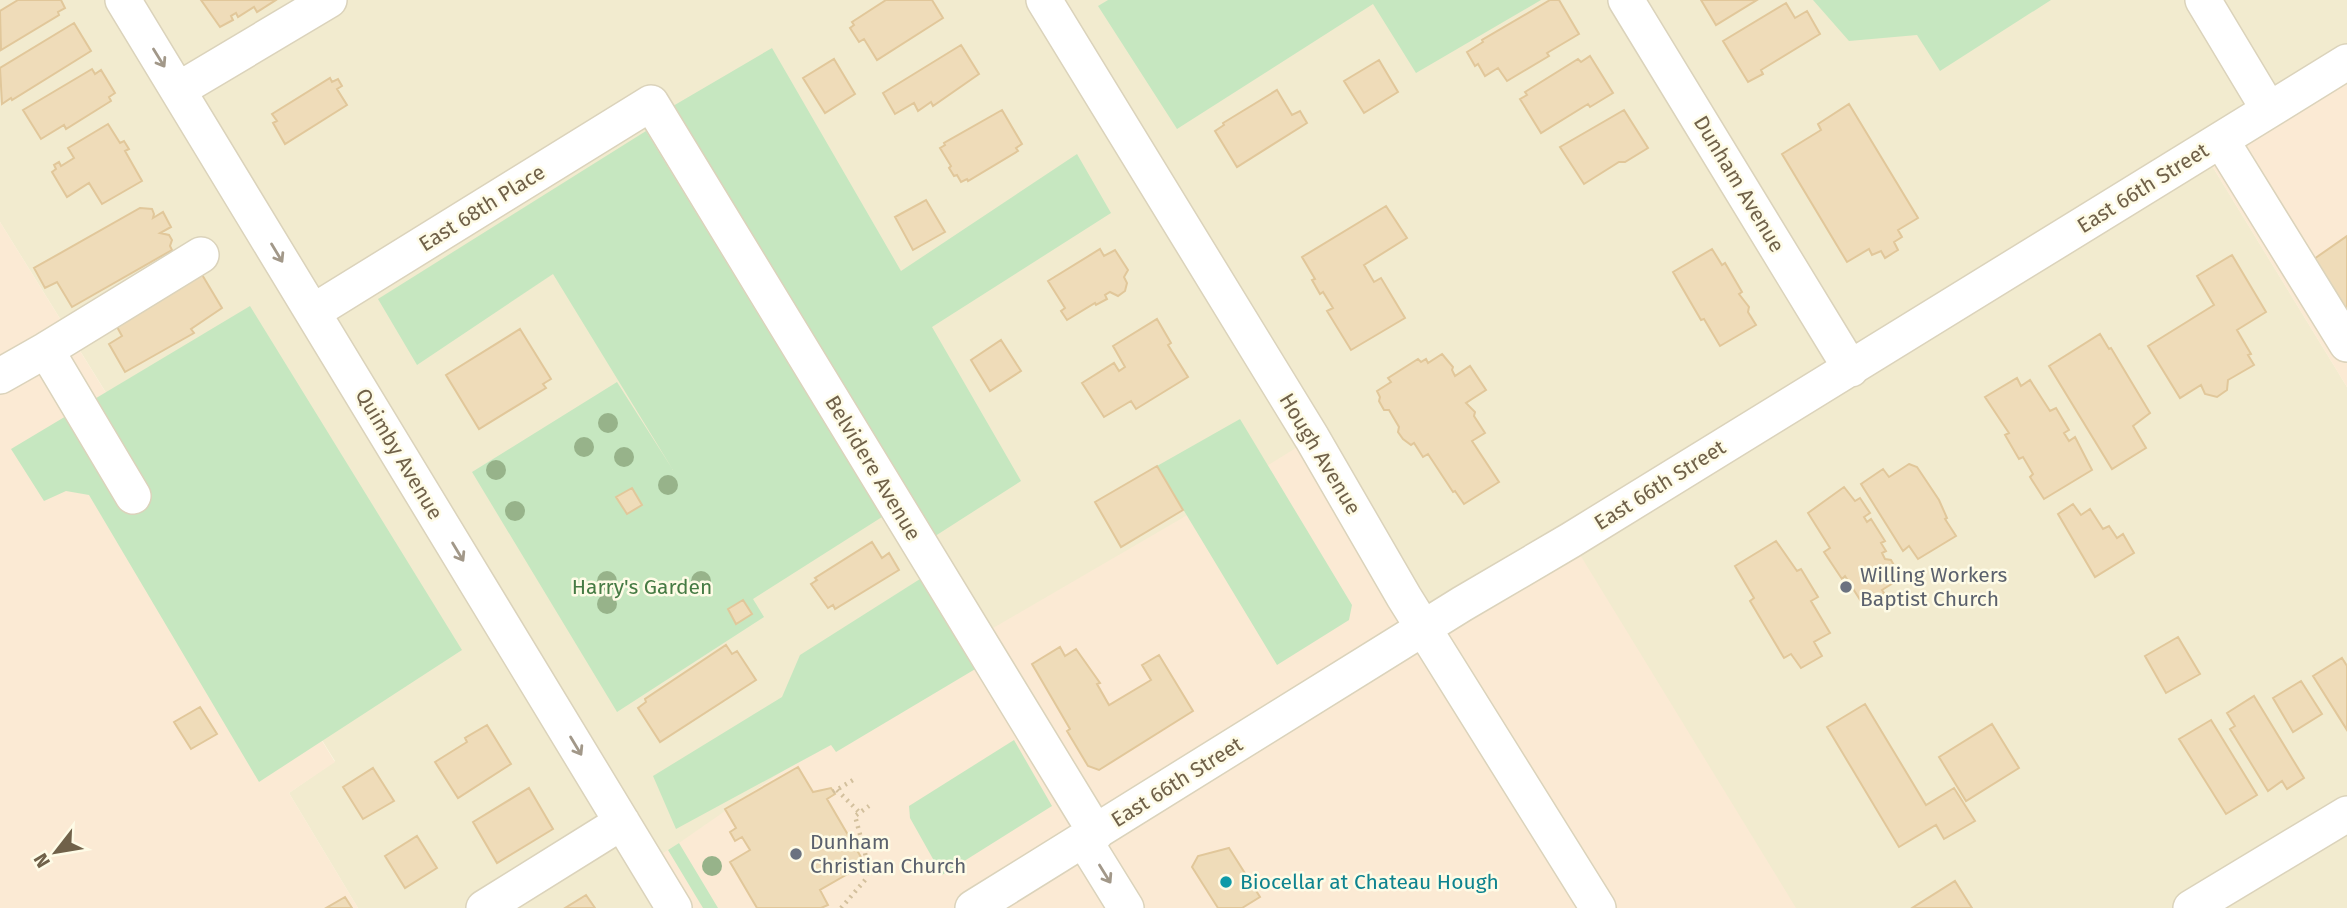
<svg xmlns="http://www.w3.org/2000/svg" width="2347" height="908" viewBox="0 0 2347 908" font-family="'Fira Sans',sans-serif">
  <style>
    .residential { fill: #f2ebcf }
    .commercial { fill: #fbead4 }
    .green { fill: #c6e7c0 }
    .building { fill: #efdcb9; stroke: #e1c79a; stroke-width: 2 }
    .lines { fill: none; stroke-linecap: round; stroke-linejoin: round }
    .minor-casing { stroke: #dbd3bb; stroke-width: 38 }
    .path { stroke: #d3c09d; stroke-width: 4.5; stroke-dasharray: 2 5; stroke-linecap: butt }
    .minor { stroke: #fff; stroke-width: 35 }
    .tree { fill: #97b38a }
    .oneway { stroke: #a29889 }
    .worship-dot { fill: #6b7280; stroke: #fefbe6; stroke-width: 2.5 }
    .culture-dot { fill: #0f9aa8; stroke: #fefbe6; stroke-width: 2.5 }
    .labels { text-anchor: middle; dominant-baseline: central; stroke-width: 5; stroke-linejoin: round; paint-order: stroke }
    .street-label { font-size: 21px; fill: #706149; stroke: #fefbe6 }
    .worship-label { font-size: 21px; fill: #5b616d; stroke: #fefbe6; text-anchor: start }
    .park-label { font-size: 21px; fill: #467b44; stroke: #fefbe6 }
    .culture-label { font-size: 21px; fill: #0d838f; stroke: #fefbe6; text-anchor: start }
  </style>
  <rect width="100%" height="100%" fill="#fbf7e0"/>
  <path class="residential" d="M0 0H2347V62L2203 151 2347 387V908H358L289 793 335 761 0 222Z"/>
  <path class="commercial" d="M2347 63V387L2203 151Z
    M0 222 335 762 289 793 358 908H0Z
    M1312 438 1424 628 1571 540 1796 908H674L647 863 679 843 964 645 1184 517Z"/>
  <path class="green" d="M1108 0H1541L1416 73 1373 4 1177 129 1098 6Z
    M1813 0H2051L1940 71 1917 35 1849 41Z
    M772 48 901 271 1077 154 1111 213 932 327 1021 481 929 540 673 106Z
    M646 131 882 517 753 599 764 617 617 712 472 472 617 382 673 470 553 274 417 365 378 299Z
    M250 306 462 650 259 782 89 495 66 491 44 501 11 449Z
    M1240 419 1352 605 1349 620 1277 665 1157 466Z
    M920 579 977 668 836 752 831 745 676 829 653 776 782 697 800 655Z
    M1014 740 1052 806 942 875 910 818 909 806Z
    M679 843 718 908H703L668 850Z"/>
  <path class="building" d="M18 0H61L65 8 58 12 59 15 1 50 0 11Z
    M201 0H276L257 12 254 7 238 17 236 13 231 16 233 20 220 27Z
    M886 0H932L943 18 877 60 864 39 859 42 850 28 854 25 852 22Z
    M1550 0H1559L1579 34 1547 53 1549 56 1507 81 1498 68 1485 76 1478 64 1475 66 1467 52 1483 42 1482 40Z
    M1701 0H1757L1716 25Z
    M1786 3 1795 18 1807 11 1820 34 1761 70 1763 74 1748 82 1723 41Z
    M74 23 91 51 12 100 11 98 2 104 0 68Z
    M961 45 979 74 933 106 931 102 918 111 914 103 895 114 883 93Z
    M1590 56 1613 93 1590 107 1588 104 1541 133 1520 99 1527 95 1525 92 1578 59 1581 62Z
    M834 59 855 94 825 113 803 78Z
    M1379 60 1398 92 1364 113 1344 81Z
    M92 69 95 74 101 70 115 93 109 97 111 101 66 129 64 125 41 139 23 110Z
    M330 78 332 82 338 79 342 86 337 89 347 105 285 144 273 123 277 121 272 114Z
    M1277 90 1292 115 1300 111 1307 123 1237 167 1215 131 1224 125 1223 123Z
    M1849 104 1918 218 1898 230 1902 237 1894 242 1898 250 1885 258 1881 251 1872 255 1869 249 1847 262 1782 154 1821 130 1818 124Z
    M1002 110 1022 144 1016 148 1018 151 968 181 967 179 961 182 957 175 954 176 949 168 951 166 940 148 945 145 944 143Z
    M1624 110 1648 148 1625 162H1619L1584 184 1560 147Z
    M108 124 120 143 124 141 129 149 125 151 142 181 102 204 89 183 67 197 52 172 56 169 54 165 59 162 61 166 74 158 68 148Z
    M926 200 945 232 913 250 895 217Z
    M1386 206 1407 238 1364 265 1374 282 1381 278 1405 318 1351 350 1327 311 1333 308 1323 292 1320 294 1312 280 1315 279 1302 257Z
    M140 208 152 209 154 214 153 218 163 212 171 227 160 233 169 235 172 240 170 246 172 250 72 307 57 282 45 288 34 268Z
    M2347 236V325L2314 259Z
    M1100 249 1104 256 1115 250 1128 270 1124 277 1127 283 1125 291 1118 296 1110 292 1105 295 1107 299 1096 305 1095 303 1067 320 1061 311 1065 308 1048 281Z
    M1712 249 1722 265 1725 263 1742 292 1739 294 1749 307 1748 312 1756 325 1720 346 1704 319 1701 320 1673 272Z
    M2232 255 2266 312 2237 330 2251 354 2248 355 2254 365 2228 380 2227 390 2217 397 2205 394 2201 385 2180 398 2148 346 2214 305 2197 276Z
    M201 273 222 308 191 329 194 333 125 372 109 344 122 336 116 325Z
    M1157 319 1171 343 1168 345 1188 377 1136 409 1131 401 1104 417 1082 383 1114 363 1119 371 1125 367 1113 346Z
    M520 329 551 379 543 384 546 388 479 429 446 375Z
    M2100 334 2109 349 2111 348 2150 413 2133 426 2146 448 2112 469 2049 366Z
    M1001 340 1021 371 990 391 971 360Z
    M1442 354 1453 367 1452 370 1455 376 1470 366 1486 390 1466 403 1475 412 1474 416 1485 433 1472 441 1499 482 1464 504 1455 491 1453 492 1428 454 1423 457 1414 443 1411 445 1403 439 1398 432 1399 427 1389 410H1384L1379 401 1380 397 1377 391 1391 382 1388 378 1418 359 1421 362 1426 359 1428 363Z
    M2017 378 2021 386 2030 380 2050 411 2056 408 2069 430 2064 433 2069 441 2075 437 2092 470 2044 499 2030 477 2033 474 2023 457 2019 459 2005 435 2009 433 1985 397Z
    M1909 464 1917 467 1939 500 1947 518 1945 519 1956 536 1918 559 1909 546 1903 551 1861 484 1883 469 1889 477Z
    M1157 466 1183 510 1121 547 1095 502Z
    M1844 487 1855 501 1860 498 1870 513 1864 517 1867 522 1871 519 1885 541 1881 543 1886 551 1882 553 1885 559 1891 560 1895 567 1893 573 1898 580 1882 590 1884 593 1864 606 1845 576 1842 579 1824 552 1830 548 1808 513Z
    M632 488 642 505 627 514 616 497Z
    M2073 504 2081 515 2090 509 2103 529 2109 526 2117 538 2123 534 2134 553 2095 577 2058 514Z
    M1776 541 1797 571 1801 569 1818 597 1811 601 1830 633 1814 642 1822 656 1801 668 1791 654 1784 658 1750 601 1754 598 1735 566Z
    M872 542 882 558 889 553 899 570 835 609 833 605 828 608 811 584 817 580 815 578Z
    M743 600 752 614 736 624 728 609Z
    M2178 637 2200 674 2166 693 2145 656Z
    M726 645 732 654 737 651 756 680 660 742 638 708 646 702 645 699Z
    M1060 647 1065 656 1076 649 1100 683 1097 684 1109 705 1151 680 1142 665 1159 655 1193 711 1099 770 1088 766 1067 731 1070 729 1032 664Z
    M2342 658 2347 666V730L2313 676Z
    M2301 681 2322 714 2293 732 2273 698Z
    M2254 696 2304 778 2287 789 2282 781 2268 791 2230 729 2235 726 2227 713Z
    M1865 704 1926 805 1954 788 1975 821 1944 839 1936 825 1899 847 1827 727Z
    M200 707 217 734 191 749 174 722Z
    M2211 720 2257 795 2226 814 2179 739Z
    M1992 724 2019 768 1966 801 1939 757Z
    M487 725 511 764 458 798 435 762 467 742 465 738Z
    M798 767 813 792 831 788 835 794 827 799 865 864 820 890 828 905 821 908H757L730 862 750 850 742 837 735 841 730 832 736 828 725 809Z
    M373 768 394 801 363 819 343 787Z
    M529 788 553 829 497 863 473 822Z
    M417 836 437 868 405 888 385 856Z
    M1229 848 1260 897 1242 908H1218L1192 867 1198 856Z
    M1955 881 1972 908H1912Z
    M586 895 595 908H565Z
    M345 897 352 908H326Z"/>
  <g class="lines">
    <g class="minor-casing">
      <path id="minor" d="M123 0 674 908
        M1044 0 1312 438 1404 597 1598 908
        M1626 0 1851 369
        M2203 0 2269 110
        M178 90 329 0
        M2221 140 2347 344
        M313 312 651 103 1096 833
        M46 350 201 255
        M0 376 46 350 133 496
        M1084 840 1126 908
        M484 908 622 822
        M973 908 1462 604 1571 540 2347 62
        M2191 908 2347 814"/>
    </g>
    <path class="path" d="M837 790 860 813
      M833 792 853 780
      M841 908 866 879 869 868 855 816 869 806"/>
    <use href="#minor" class="minor"/>
  </g>
  <g class="tree">
    <circle cx="608" cy="423" r="10"/>
    <circle cx="584" cy="447" r="10"/>
    <circle cx="624" cy="457" r="10"/>
    <circle cx="496" cy="470" r="10"/>
    <circle cx="668" cy="485" r="10"/>
    <circle cx="515" cy="511" r="10"/>
    <circle cx="607" cy="581" r="10"/>
    <circle cx="701" cy="581" r="10"/>
    <circle cx="607" cy="604" r="10"/>
    <circle cx="712" cy="866" r="10"/>
  </g>
  <defs><path id="oneway-shaft" d="M-6 0H5M1.5-3L5.5 0L1.5 3" fill="none" stroke-width="1.6" stroke-linecap="round" stroke-linejoin="round" transform="scale(1.75)"/></defs>
  <g class="oneway">
    <use href="#oneway-shaft" transform="translate(159 58) rotate(58)"/>
    <use href="#oneway-shaft" transform="translate(277 253) rotate(59)"/>
    <use href="#oneway-shaft" transform="translate(458 552) rotate(59)"/>
    <use href="#oneway-shaft" transform="translate(576 746) rotate(59)"/>
    <use href="#oneway-shaft" transform="translate(1105 874) rotate(58)"/>
  </g>
  <g class="worship-dot">
    <circle cx="1846" cy="587" r="7"/>
    <circle cx="796" cy="854" r="7"/>
  </g>
  <circle class="culture-dot" cx="1226" cy="882" r="7"/>
  <g class="labels">
    <g class="street-label">
      <text transform="translate(1739 184) rotate(59)">Dunham Avenue</text>
      <text transform="translate(2143 188) rotate(-32)">East 66th Street</text>
      <text transform="translate(482 208) rotate(-32)">East 68th Place</text>
      <text transform="translate(399 454) rotate(59)">Quimby Avenue</text>
      <text transform="translate(1320 454) rotate(59)">Hough Avenue</text>
      <text transform="translate(873 468) rotate(59)">Belvidere Avenue</text>
      <text transform="translate(1660 485) rotate(-32)">East 66th Street</text>
      <text transform="translate(1177 782) rotate(-32)">East 66th Street</text>
    </g>
    <g class="worship-label">
      <text x="1860" y="575">Willing Workers<tspan x="1860" dy="24">Baptist Church</tspan></text>
      <text x="810" y="842">Dunham<tspan x="810" dy="24">Christian Church</tspan></text>
    </g>
    <g class="park-label">
      <text x="642" y="587">Harry's Garden</text>
    </g>
    <g class="culture-label">
      <text x="1240" y="882">Biocellar at Chateau Hough</text>
    </g>
  </g>
  <g transform="translate(56 852) rotate(239)" stroke="#fefbe6" stroke-width="5" paint-order="stroke">
  <path d="M0-5L12 26L0 18L-12 26Z" fill="#706149"/>
  <text y="-10" font-size="19" font-weight="bold" text-anchor="middle" fill="#706149">N</text>
  </g>
</svg>
